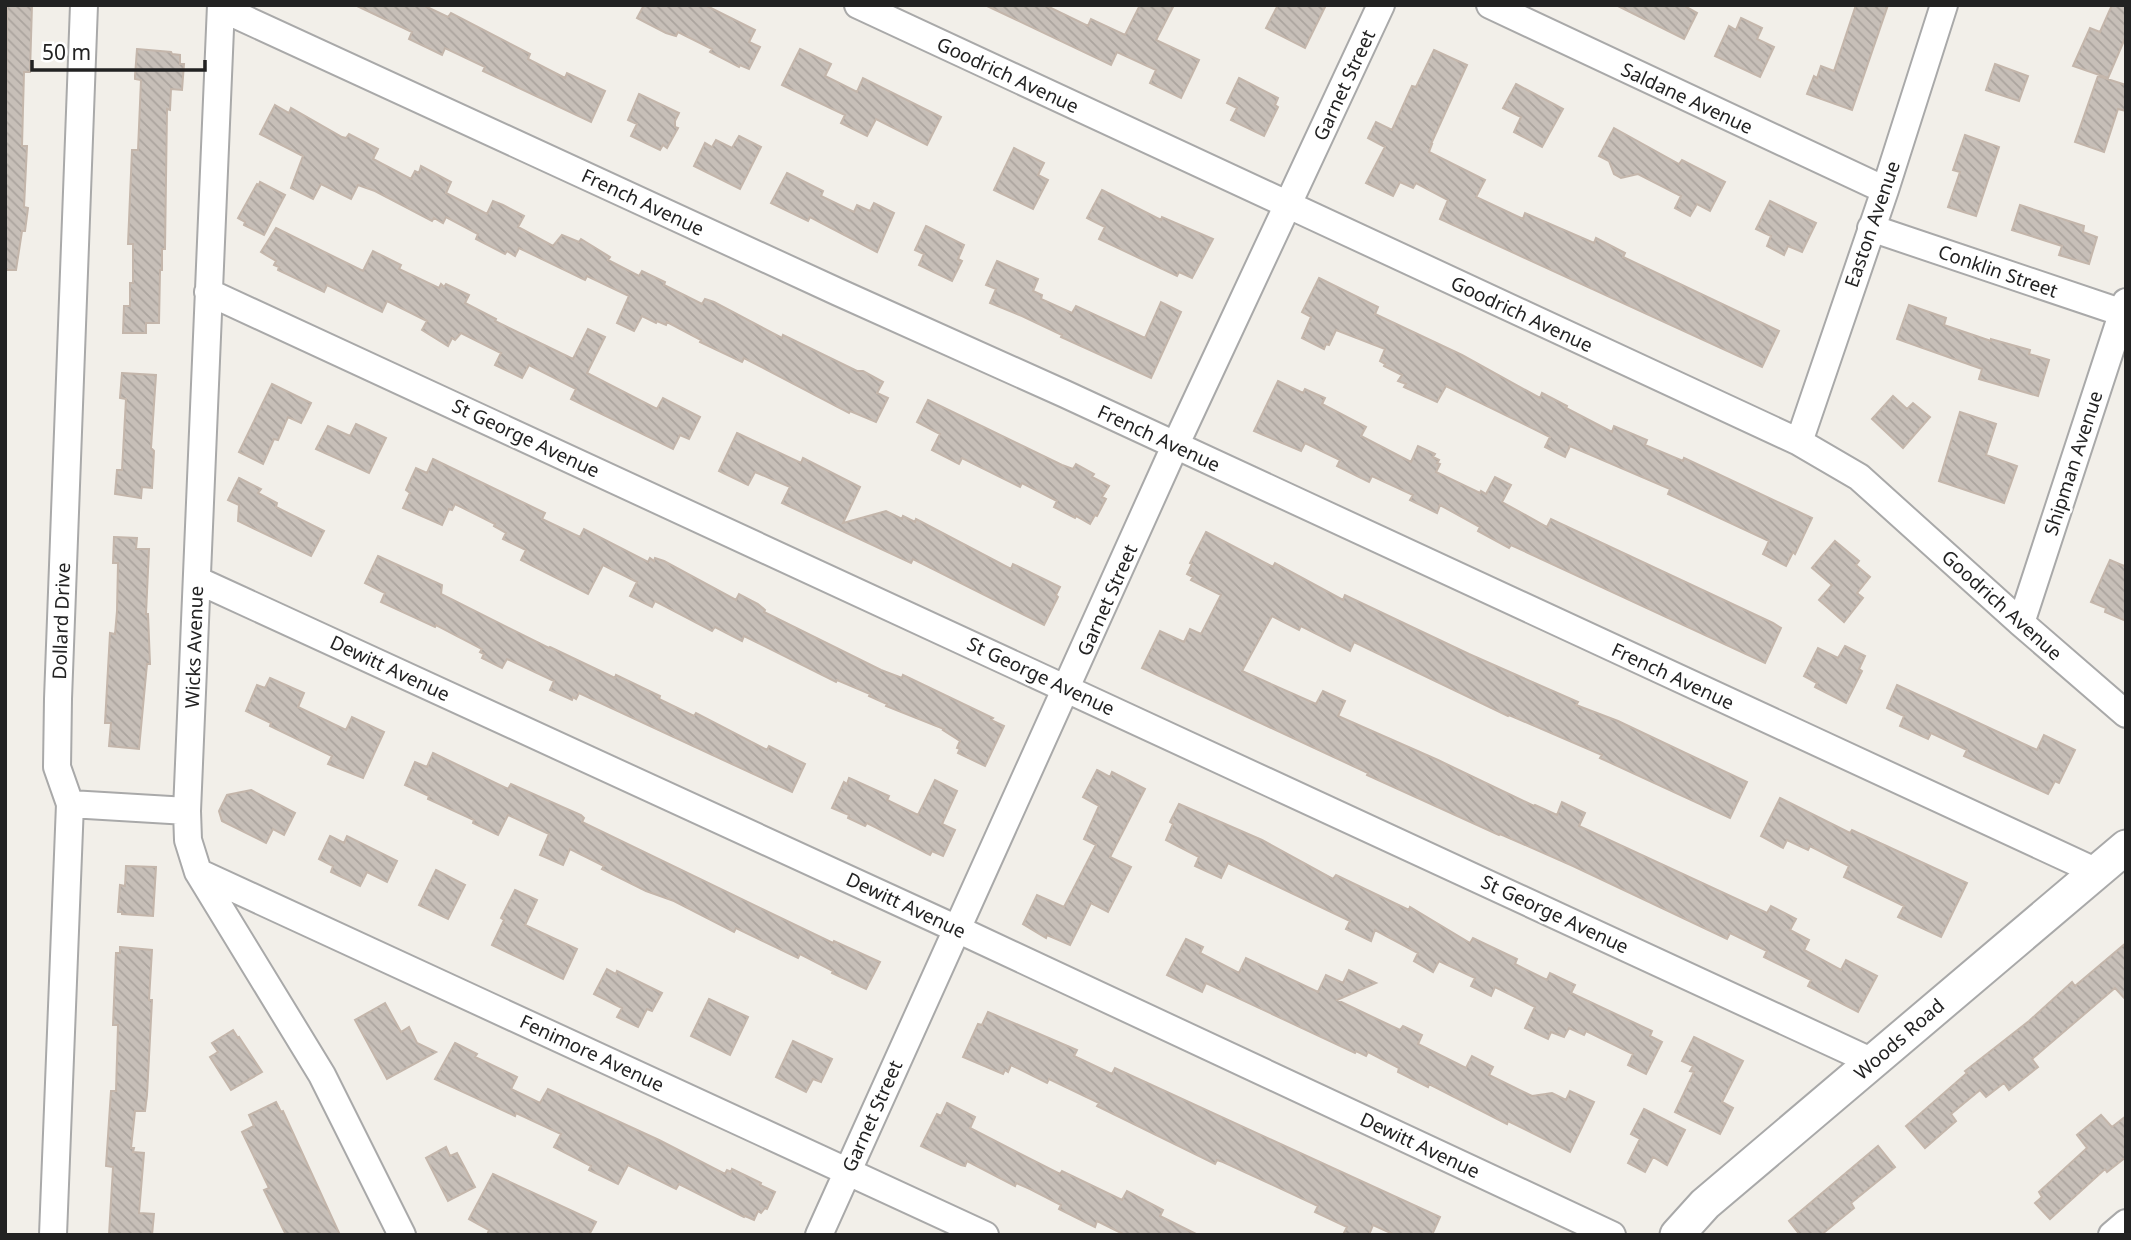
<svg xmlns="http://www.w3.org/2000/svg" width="2131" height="1240" viewBox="0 0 2131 1240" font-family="'Noto Sans',sans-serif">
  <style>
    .building { fill: url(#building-back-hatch); stroke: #c4b6ab; stroke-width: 2 }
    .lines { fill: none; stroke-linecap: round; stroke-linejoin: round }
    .minor-casing { stroke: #a9a9a9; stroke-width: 30 }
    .tertiary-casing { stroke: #a9a9a9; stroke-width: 37 }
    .minor { stroke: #fff; stroke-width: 26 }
    .tertiary { stroke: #fff; stroke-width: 33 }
    .labels { text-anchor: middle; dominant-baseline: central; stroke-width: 5; stroke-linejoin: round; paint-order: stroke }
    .street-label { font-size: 19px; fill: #222; stroke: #fff }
  </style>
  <defs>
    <pattern id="building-back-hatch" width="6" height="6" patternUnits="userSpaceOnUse" patternTransform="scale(1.75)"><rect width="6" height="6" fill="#c7bfb8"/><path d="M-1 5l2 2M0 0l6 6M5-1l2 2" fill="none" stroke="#aba49e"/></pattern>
  </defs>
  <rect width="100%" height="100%" fill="#f2efe9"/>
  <path class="building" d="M7 5H32L30 72H24L22 146H27L24 207 28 208 25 231H22L16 270H5Z
    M355 5H423L448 17 451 13 530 54 528 59 565 78 567 73 605 91 591 122 483 71 485 67 445 48 442 55 409 39 412 32Z
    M644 5H705L755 30 749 42 760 47 749 69 740 65 739 67 710 52 712 49 678 32 676 36 666 33 637 18Z
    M985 5H1045L1088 26 1091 19 1125 35 1140 5H1174L1156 40 1199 60 1181 98 1150 83 1156 70 1117 52 1111 65Z
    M1278 5H1326L1305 48 1266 28Z
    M1616 5H1683L1697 13 1684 39Z
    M1856 5H1888L1852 110 1807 94 1814 76 1817 78 1821 66 1834 71Z
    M2112 5H2126V36L2108 78 2073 66 2090 28 2100 32Z
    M1741 18 1762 28 1757 39 1774 47 1760 77 1715 56 1729 26 1736 30Z
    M137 49 171 52 172 54 180 55V64H184L182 90 171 89 170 110 167 109 165 249H162V270H160L159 323H146V333H123L124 306H130V283H133V244H128L132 150H138L141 80 135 79V76Z
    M800 49 831 64 825 76 857 92 863 78 941 117 927 145 876 119 867 136 841 123 845 115 782 85Z
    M1434 50 1467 65 1431 144H1432L1429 152 1485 180 1476 197 1523 219 1525 213 1594 243 1596 238 1625 253 1623 257 1779 331 1762 367 1440 219 1448 200 1416 183 1413 188 1400 182 1393 196 1366 183 1385 147 1368 138 1376 122 1392 130 1412 86 1416 87Z
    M1995 64 2028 76 2019 101 1986 90Z
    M2098 76 2126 85V111L2118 109 2104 152 2075 142Z
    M1239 78 1278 98 1275 105 1278 107 1264 136 1231 120 1237 108 1227 103Z
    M1516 84 1563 109 1542 147 1514 132 1521 117 1503 108Z
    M639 94 679 113 675 121V127L678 128 667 148 663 145 660 150 631 136 637 124 628 120Z
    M275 105 289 113 291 108 342 137 346 138 349 134 378 149 373 159 411 179 415 171 419 173 421 166 451 182 446 193 487 214 493 201 503 205 524 216 518 227 553 246 562 235 579 242 581 239 610 257 608 260 639 276 642 271 665 282 664 285 702 304 705 299 714 302 782 338 783 335 857 371H863L883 382 877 393 888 398 876 422 850 411 849 413 744 358 742 362 700 342 701 340 667 322 666 325 657 321 656 323 642 316 634 331 617 323 629 296 587 276 585 280 519 248 515 256 507 251 505 254 476 239 478 234 446 217 443 223 434 218 432 221 375 191 358 185 351 199 321 184 313 199 291 188 303 156 260 134Z
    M1614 128 1679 164 1682 160 1725 182 1710 211 1697 204 1690 216 1675 208 1681 196 1638 174 1621 178 1614 174 1609 161 1599 156Z
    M1965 135 1999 147 1976 216 1948 207 1960 172 1953 170Z
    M739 136 761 147 740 189 694 166 705 143 712 147 716 140 732 148Z
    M1014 148 1044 163 1038 175 1048 180 1033 209 994 190Z
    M787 173 823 191 821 196 854 212 857 205 870 211 874 203 894 213 877 252 810 217 808 221 771 203Z
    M260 182 285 195 264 235 244 225 245 222 238 218 257 184 259 185Z
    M1102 190 1161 220 1162 217 1213 239 1192 278 1179 272 1177 276 1099 239 1105 227 1087 218Z
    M1770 201 1816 223 1802 252 1788 246 1784 255 1767 246 1771 236 1756 229Z
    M2020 205 2084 226 2083 232 2097 237 2089 264 2059 255 2062 246 2012 230Z
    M926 226 964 245 958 259 962 261 952 281 919 265 924 254 915 250Z
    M276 228 363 271 373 251 401 265 399 269 439 288 441 284 444 287 446 284 469 295 465 303 496 319 495 321 573 359 588 329 605 337 587 373 657 409 663 398 700 417 689 439 680 435 673 449 571 399 576 389 529 365 522 378 495 365 501 353 461 333 455 340 452 338 448 346 422 330 427 321 387 301 382 312 327 285 324 292 278 270 279 267 274 265 276 261 261 252Z
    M997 261 1038 279 1033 291 1042 295 1041 299 1072 313 1076 306 1145 338 1161 302 1181 312 1151 378 1061 337 1062 335 1022 316 990 303 996 289 986 285Z
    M1319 278 1378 307 1375 314 1462 355 1540 398 1542 393 1567 406 1566 408 1612 432 1614 426 1647 440 1645 445 1683 461 1684 458 1812 518 1795 554 1793 552 1786 566 1763 554 1769 541 1668 494 1670 489 1570 446 1565 457 1545 447 1550 437 1446 386 1437 402 1404 387 1406 384 1398 381 1402 375 1384 366 1385 364 1380 361 1385 349 1336 330 1329 345 1326 344 1324 349 1302 338 1311 317 1302 312Z
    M1909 305 1946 318 1944 325 1991 341V339L2030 350 2029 354 2049 360 2038 396 1979 379 1982 369 1897 339Z
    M122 373 156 375 151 448 154 451 152 488 142 487 141 498 115 494 117 470H122L126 399 120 398Z
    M1278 381 1303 393 1305 389 1325 398 1322 404 1366 427 1361 436 1411 462 1418 446 1435 454 1433 457 1439 460 1437 463 1440 464 1436 472 1480 493 1481 491 1486 494 1495 477 1511 485 1502 502 1547 527 1551 519 1773 623 1781 628 1765 663 1511 545 1509 548 1478 531 1480 527 1440 505 1437 513 1410 500 1413 495 1372 476 1369 482 1337 466 1340 460 1305 443 1301 451 1254 431Z
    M272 384 311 403 301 423 288 417 278 440 274 439 263 464 239 452Z
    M1893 396 1907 409 1913 403 1930 417 1903 448 1872 419Z
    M928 400 1062 465 1073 469 1076 464 1094 474 1092 477 1109 486 1102 497 1106 499 1097 516 1095 515 1090 524 1076 516 1075 518 1054 507 1057 501 1022 483 1020 487 962 458 959 464 932 450 940 434 917 422Z
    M1960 412 1996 424 1986 455 2017 466 2004 503 1939 481Z
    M356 424 386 438 369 473 316 449 328 426 350 436Z
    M737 433 801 463 803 458 860 487 843 523 886 511 902 519 903 516 915 522 916 519 1011 569 1013 564 1060 587 1056 595 1058 597 1044 625 913 559 911 563 782 503 790 487 755 472 748 485 719 471Z
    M433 459 545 513 542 519 580 537 584 529 648 562 650 558 654 561 655 558 664 561 736 600 739 594 758 604 765 610 764 612 881 670 902 678 903 675 993 718 991 720 1004 726 985 766 958 753 960 749 957 748 960 741 943 730 944 729 886 706 887 704 869 696 870 694 837 680 836 682 744 636 742 641 715 627 712 631 655 601 652 607 630 596 637 582 603 565 588 594 521 560 526 550 503 539 506 533 494 526 495 524 455 504 452 510 449 509 442 525 403 508 410 493 406 490 416 468 427 473Z
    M239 478 261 489 258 493 277 503 276 507 324 531 311 556 238 521 239 505 228 500Z
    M1206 532 1273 567 1275 563 1343 600 1345 595 1469 654 1578 702 1576 705 1618 721 1747 782 1730 818 1600 758 1602 755 1509 715 1508 716 1354 642 1350 651 1301 626 1299 630 1272 616 1242 671 1316 704 1323 691 1345 701 1338 716 1438 760 1534 806 1535 805 1557 815 1562 802 1585 813 1579 826 1767 913 1771 906 1796 919 1790 930 1809 940 1804 950 1841 970 1846 960 1877 976 1858 1012 1808 986 1811 980 1764 957 1767 951 1730 933 1727 939 1573 866 1500 834 1499 835 1367 775 1368 773 1142 668 1160 631 1184 642 1190 629 1201 634 1221 595 1191 580 1193 577 1187 574 1192 564 1190 563Z
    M114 537 137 538 136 549H149L146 614H148L150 664H147L139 749 109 746 111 723H105L110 633 115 634 117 611 118 563H113Z
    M1835 541 1859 561 1856 565 1870 577 1857 593 1863 598 1844 622 1819 600 1832 585 1812 568Z
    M378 556 442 585 441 594 549 648 550 647 615 678 616 675 660 696 659 699 694 716 696 713 767 750 769 746 805 764 792 792 579 693 576 699 573 697 572 700 550 690 554 681 507 659 502 668 482 658 484 654 480 652 482 649 436 625 435 627 381 602 385 593 365 583Z
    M2110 560 2124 566 2126 563V621L2105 612 2106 608 2091 602Z
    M1845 646 1865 656 1859 669 1862 671 1846 703 1815 687 1817 683 1804 676 1818 648 1838 658Z
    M270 678 304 693 298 707 346 730 352 717 384 732 363 778 328 764 332 756 270 726 271 723 246 711 257 685 265 688Z
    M1897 685 2037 750 2044 735 2075 750 2059 783 2055 781 2048 794 1964 756 1967 750 1931 733 1928 739 1900 726 1904 716 1887 708Z
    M433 753 508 789 511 784 581 815 584 818 582 822 833 943 834 941 880 962 866 989 832 973 833 971 800 954 798 958 736 928 734 932 674 901 646 891 602 869 604 866 570 849 563 865 540 855 549 834 508 815 498 835 473 823 474 820 428 799 429 796 405 785 415 762 427 767Z
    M1097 770 1110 777 1112 772 1145 789 1110 857 1131 867 1108 912 1091 903 1070 945 1047 935 1046 938 1023 924 1037 895 1064 907 1096 845 1084 839 1099 806 1083 797Z
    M849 778 889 796 887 800 918 815 935 780 957 791 942 824 955 830 943 856 932 851 930 855 867 823 865 826 848 818 849 815 832 808 844 782 847 784Z
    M251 790 295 813 284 835 273 829 266 843 222 821 219 811 227 795Z
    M1780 798 1850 833 1852 830 1967 883 1941 937 1898 917 1904 906 1844 877 1849 866 1810 846 1808 850 1787 840 1783 848 1761 836Z
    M1179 804 1262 840 1333 879 1336 875 1409 910 1410 907 1470 943 1473 938 1517 959 1515 964 1547 980 1550 973 1575 985 1571 993 1652 1031 1650 1036 1662 1042 1646 1074 1628 1065 1633 1054 1586 1031 1584 1035 1569 1028 1564 1037 1551 1032 1548 1039 1525 1028 1535 1007 1495 987 1491 996 1471 986 1475 978 1439 961 1433 972 1414 961 1418 953 1375 930 1371 941 1346 929 1350 921 1228 863 1221 878 1195 866 1199 857 1166 840 1173 824 1170 822Z
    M330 836 344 843 347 836 397 861 387 882 367 872 360 886 331 872 333 866 319 859Z
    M126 866 156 867 153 916 122 914V912H118L120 885 125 886Z
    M436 870 465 885 448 919 419 905Z
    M515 890 537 900 525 925 577 949 563 979 492 945 504 920 501 918Z
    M1186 939 1203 947 1200 953 1239 973 1246 958 1318 992 1326 975 1343 983 1349 970 1376 983 1337 1000 1400 1030 1403 1026 1422 1035 1418 1044 1466 1068 1472 1056 1493 1067 1489 1075 1532 1096 1552 1093 1566 1100 1570 1091 1594 1102 1570 1152 1508 1121 1507 1124 1429 1084 1428 1087 1398 1072 1399 1068 1368 1052 1366 1056 1356 1051 1355 1053 1206 983 1202 992 1167 975Z
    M2126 943V1000L2115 988 2032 1059 2038 1067 2009 1090 2004 1083 1986 1097 1980 1090 1951 1114 1956 1121 1925 1148 1906 1126 1967 1073 1965 1071 2029 1021 2072 982 2075 986Z
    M120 947 152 950 149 1000H152L147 1095 145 1111H135L131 1148H134L133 1152 144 1153 139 1213 154 1214 152 1235H109L113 1167 106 1166 111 1091H116L118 1025H113L116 953H120Z
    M607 969 616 974 617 971 662 993 652 1011 647 1009 638 1027 617 1017 622 1008 594 994Z
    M709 999 748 1017 730 1055 691 1036Z
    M385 1003 401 1032 409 1027 417 1043 436 1052 387 1079 355 1020Z
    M988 1012 1077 1050 1074 1056 1112 1074 1115 1068 1440 1217 1432 1235H1395L1373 1225 1369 1235H1343L1347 1227 1315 1212 1318 1206 1223 1162 1217 1160 1215 1164 1097 1106 1099 1103 1049 1079 1047 1083 1011 1065 1008 1072 1005 1070 1003 1074 963 1057 978 1024 982 1025Z
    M233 1030 238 1038 239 1037 262 1072 231 1090 210 1057 218 1052 212 1043Z
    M1694 1037 1743 1061 1722 1102 1733 1108 1720 1134 1675 1112 1694 1072 1690 1071 1693 1066 1682 1061Z
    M793 1041 832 1059 821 1082 813 1079 806 1092 776 1077Z
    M455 1043 477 1054 475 1057 517 1077 511 1089 540 1103 548 1089 659 1140 725 1174 727 1170 731 1172 732 1169 761 1183 760 1185 775 1192 767 1209 765 1208 761 1213 758 1211 754 1220 745 1216 744 1217 679 1184 676 1189 628 1165 618 1184 589 1170 591 1166 554 1147 561 1134 516 1113 515 1116 435 1079Z
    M276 1102 281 1112 283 1111 340 1235H286L264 1190 269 1188 242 1132 254 1126 249 1115Z
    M947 1103 975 1117 970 1128 1060 1174 1062 1171 1122 1200 1127 1191 1163 1210 1160 1216 1198 1235H1125L1097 1221 1095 1227 1059 1209 1061 1205 1030 1189 1016 1183 1015 1186 967 1161 965 1166 961 1165 921 1146 937 1114 941 1116Z
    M1644 1109 1685 1130 1667 1165 1653 1157 1645 1172 1628 1163 1640 1139 1631 1134Z
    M2101 1115 2112 1127 2126 1116V1157L2107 1172 2105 1169 2050 1219 2035 1203 2042 1197 2039 1192 2087 1148 2077 1135Z
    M1878 1146 1895 1167 1851 1203 1854 1208 1821 1235H1800L1789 1221Z
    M446 1147 450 1156 457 1153 475 1187 448 1201 426 1158Z
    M493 1174 596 1222 589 1235H487L489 1230 469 1219Z"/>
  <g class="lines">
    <g class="minor-casing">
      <path id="minor" d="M221 5 187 811 188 840 198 872 322 1075 402 1235
        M858 5 1799 442 1859 477 2021 623 2126 714
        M1490 5 1885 190
        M221 8 838 292 1065 394 2095 871
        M1871 228 2126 314
        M208 292 1873 1062
        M1799 442 1885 190 1944 5
        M197 580 957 929 1612 1235
        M2021 623 2126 302
        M70 804 187 811
        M198 872 985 1235
        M53 1235 70 804 57 767 58 699 84 5
        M819 1235 1175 446 1381 5
        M2112 1235 2126 1223"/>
    </g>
    <g class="tertiary-casing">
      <path id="tertiary" d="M1677 1235 1705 1204 2126 847"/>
    </g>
    <use href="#minor" class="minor"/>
    <use href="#tertiary" class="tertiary"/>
  </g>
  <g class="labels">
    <g class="street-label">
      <text transform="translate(1008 75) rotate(25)">Goodrich Avenue</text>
      <text transform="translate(1344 85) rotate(-65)">Garnet Street</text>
      <text transform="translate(1687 98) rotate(25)">Saldane Avenue</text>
      <text transform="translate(643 202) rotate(25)">French Avenue</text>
      <text transform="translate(1872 224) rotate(-71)">Easton Avenue</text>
      <text transform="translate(1998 271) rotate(19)">Conklin Street</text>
      <text transform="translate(1522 314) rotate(25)">Goodrich Avenue</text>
      <text transform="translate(526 438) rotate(25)">St George Avenue</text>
      <text transform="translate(1159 438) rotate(25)">French Avenue</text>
      <text transform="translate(2073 463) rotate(-72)">Shipman Avenue</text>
      <text transform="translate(1107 600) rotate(-66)">Garnet Street</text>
      <text transform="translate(2002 605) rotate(42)">Goodrich Avenue</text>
      <text transform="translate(61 621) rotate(-88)">Dollard Drive</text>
      <text transform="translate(194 647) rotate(-88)">Wicks Avenue</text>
      <text transform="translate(390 668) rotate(25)">Dewitt Avenue</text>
      <text transform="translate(1041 676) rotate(25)">St George Avenue</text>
      <text transform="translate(1673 676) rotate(25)">French Avenue</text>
      <text transform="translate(906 905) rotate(25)">Dewitt Avenue</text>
      <text transform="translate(1555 914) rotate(25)">St George Avenue</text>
      <text transform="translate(1899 1039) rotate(-41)">Woods Road</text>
      <text transform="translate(592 1053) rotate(25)">Fenimore Avenue</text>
      <text transform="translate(872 1116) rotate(-66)">Garnet Street</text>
      <text transform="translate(1420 1145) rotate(25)">Dewitt Avenue</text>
    </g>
  </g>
  <rect width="2131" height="1240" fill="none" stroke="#222222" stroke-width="14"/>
  <path d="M32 60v10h173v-10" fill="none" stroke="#222222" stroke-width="3.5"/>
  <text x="42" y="60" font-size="21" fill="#222222" stroke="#ffffff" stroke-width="5" paint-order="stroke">50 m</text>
</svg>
